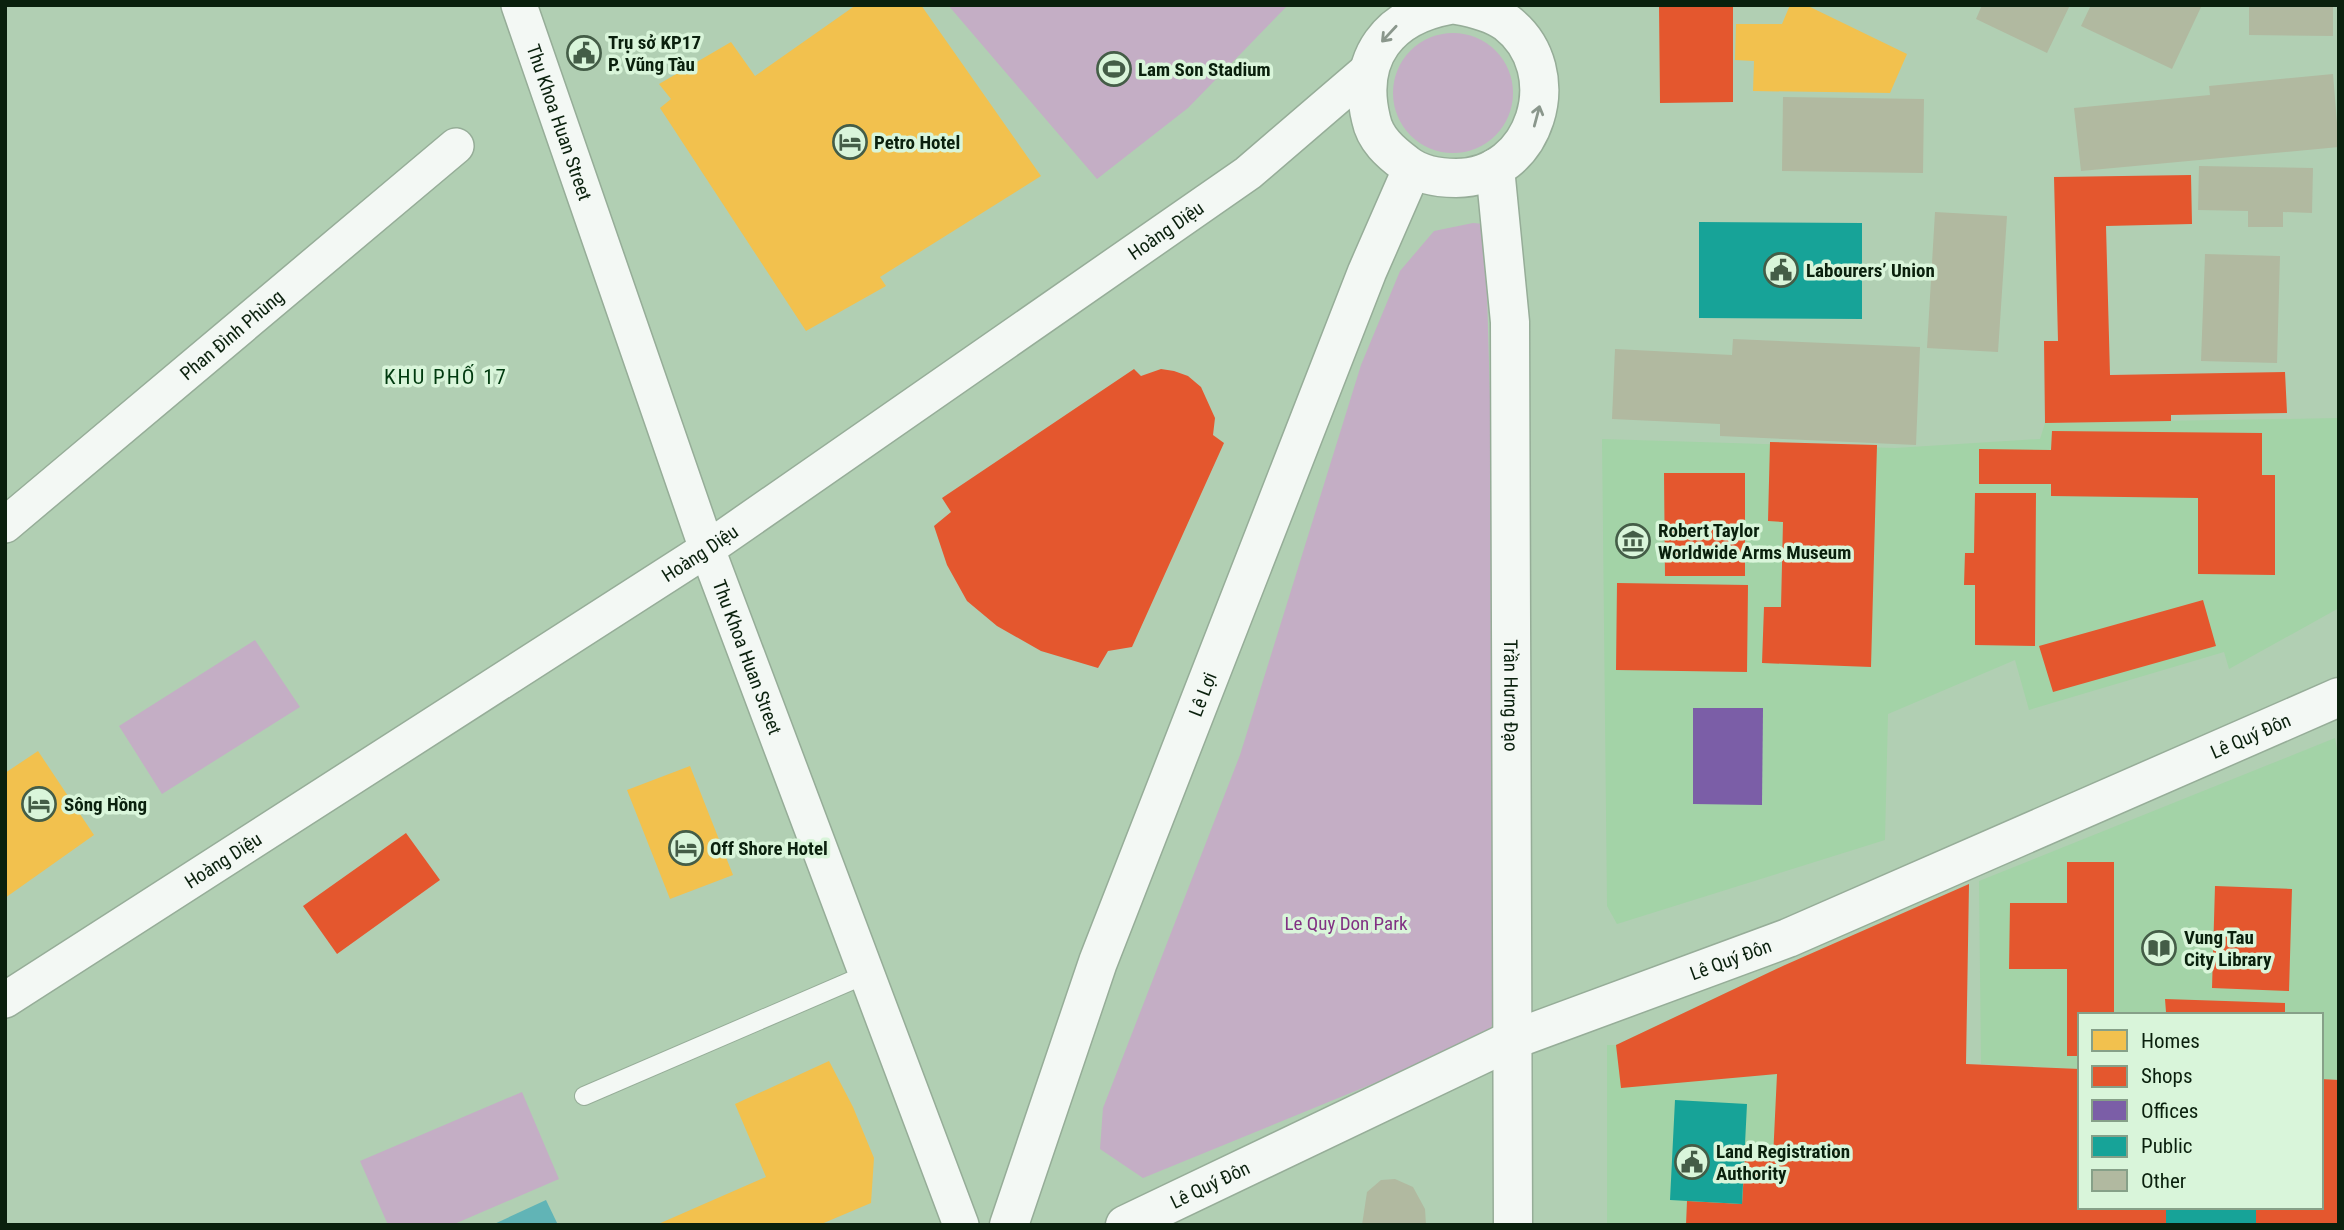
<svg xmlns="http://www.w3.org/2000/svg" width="2344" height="1230" viewBox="0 0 2344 1230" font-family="'Roboto Condensed',sans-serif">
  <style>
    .built { fill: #a3d3a7 }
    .green { fill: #c4aec5 }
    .water { fill: #61b4b6 }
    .homes { fill: #f2c14e }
    .shops { fill: #e4572e }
    .offices { fill: #7b5ea7 }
    .public { fill: #17a398 }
    .building { fill: #b1b9a0 }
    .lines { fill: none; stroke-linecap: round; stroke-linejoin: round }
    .service-casing { stroke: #96ad98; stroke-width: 20 }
    .minor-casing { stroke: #96ad98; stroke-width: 38 }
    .tertiary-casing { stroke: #96ad98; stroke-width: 41 }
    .secondary-casing { stroke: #96ad98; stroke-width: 41 }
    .primary-casing { stroke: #96ad98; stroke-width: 41 }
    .service { stroke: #f3f8f4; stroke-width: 18 }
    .minor { stroke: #f3f8f4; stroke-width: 35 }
    .tertiary { stroke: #f3f8f4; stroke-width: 38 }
    .secondary { stroke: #f3f8f4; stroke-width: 38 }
    .primary { stroke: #f3f8f4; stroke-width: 38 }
    .oneway { stroke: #8a978c }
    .labels { text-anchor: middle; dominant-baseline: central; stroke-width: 7; stroke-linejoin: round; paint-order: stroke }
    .poi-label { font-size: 19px; font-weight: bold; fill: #0a200d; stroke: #d9f5da; text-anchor: start }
    .street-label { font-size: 19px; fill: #0a200d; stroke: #d9f5da }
    .park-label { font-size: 19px; fill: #813183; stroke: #d9f5da }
    .neighbourhood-label { font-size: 21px; letter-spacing: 2px; fill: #003a0f; stroke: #d9f5da }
  </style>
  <rect width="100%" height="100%" fill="#b1cfb3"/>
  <path class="built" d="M2339 418V608L2229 669 2224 652 2029 710 2015 660 1888 714 1885 840 1617 924 1607 906 1602 439 1895 448 2040 439 2045 423Z
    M2335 738 2339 760V1080L2321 1079V1015H2080V1069L1981 1064 1979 881Z
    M1785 965 1769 1225H1607V1045H1616Z"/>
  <path class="green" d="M948 5H1288L1188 108 1097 179Z
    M1393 93a60 60 0 1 1 120 0a60 60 0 1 1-120 0Z
    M1473 223 1485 224 1507 989 1487 1037 1143 1178 1100 1149 1103 1108 1240 755 1361 365 1400 271 1434 231Z
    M255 640 300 707 162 794 119 726Z
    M522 1092 559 1179 452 1225H388L360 1161Z"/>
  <path class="water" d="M546 1200 558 1225H492Z"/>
  <path class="homes" d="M856 5H921L1041 176 880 277 886 286 806 331 660 108 671 99 659 84 731 42 755 76Z
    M1790 5H1806L1907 54 1890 93 1753 91 1754 61 1735 60 1736 24H1782Z
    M38 751 94 835 5 898V773Z
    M690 766 733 875 670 899 627 790Z
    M829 1061 853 1107 874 1158 871 1203 819 1225H656L766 1177 735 1104Z"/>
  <path class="shops" d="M1659 5H1733V102L1660 103Z
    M2191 175 2192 224 2106 226 2110 375 2285 372 2287 413 2171 415V421L2045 423 2044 341H2058L2054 177Z
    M1134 369 1141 376 1161 369 1174 371 1188 376 1201 387 1215 418 1213 435 1224 443 1132 647 1108 651 1098 668 1041 651 997 626 967 601 947 565 934 526 951 512 942 498Z
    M2052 431 2262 433V475H2275V575L2198 574V498L2051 496V484H1979V449L2051 450Z
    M1770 442 1877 445 1871 667 1762 663 1764 607H1781L1783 522 1768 521Z
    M1664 473H1745V576H1665Z
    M1975 493H2036L2035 646 1975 645V585H1964L1965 553H1974Z
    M1617 583 1748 585 1747 672 1616 670Z
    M2203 600 2216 646 2053 692 2039 646Z
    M406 833 440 880 337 954 303 906Z
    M2067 862H2114V1015H2080V1056H2067V969H2009L2010 903H2067Z
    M1969 884 1966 1064 2080 1069V1207H2321V1079L2339 1080V1225H1686L1687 1201 1742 1204 1745 1156 1773 1158 1777 1074 1621 1088 1616 1045 1785 965Z
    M2215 886 2292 889 2289 991 2212 988Z
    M2165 999 2285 1003V1015H2145V1012H2166Z"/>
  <path class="offices" d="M1693 708H1763L1762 805 1693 804Z"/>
  <path class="public" d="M1699 222 1862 223V319L1699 318Z
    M1675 1100 1747 1104 1742 1204 1670 1200Z
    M2166 1207H2256V1225H2166Z"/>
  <path class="building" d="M1982 5H2070L2047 53 1976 19Z
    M2091 5H2202L2172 69 2081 26Z
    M2249 5H2333V36L2249 35Z
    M2333 74 2339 147 2081 171 2074 108 2210 95 2209 86Z
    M1783 97 1924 99 1923 173 1782 171Z
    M2199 166 2313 168 2312 213 2283 212V227H2248V211L2198 210Z
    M1935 212 2007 216 1998 352 1927 348Z
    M2205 254 2280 256 2277 363 2201 361Z
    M1733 339 1920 347 1916 445 1720 436V424L1612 419 1615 349 1732 355Z
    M1395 1179 1413 1187 1425 1209 1426 1225H1362L1367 1192 1381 1180Z"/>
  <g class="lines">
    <g class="service-casing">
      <path id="service" d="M584 1096 867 974"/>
    </g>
    <g class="minor-casing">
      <g id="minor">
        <path id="s1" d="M519 5 707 549 961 1225"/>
        <path id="s2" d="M5 525 456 146"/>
        <path id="s3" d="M5 1000 707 549 1248 173 1368 70"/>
      </g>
    </g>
    <g class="tertiary-casing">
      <g id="tertiary">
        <path id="s4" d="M1125 1225 1512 1040 1788 938 2339 697"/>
      </g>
    </g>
    <g class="secondary-casing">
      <g id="secondary">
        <path id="s5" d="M1495 168 1510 322 1513 1225"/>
      </g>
    </g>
    <g class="primary-casing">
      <g id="primary">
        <path d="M1449 5C1389 16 1356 57 1371 119 1375 139 1390 152 1406 164 1420 175 1439 178 1456 178 1536 178 1569 71 1507 23 1492 12 1474 8 1457 5"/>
        <path id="s6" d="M1009 1225 1098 962 1367 272 1412 169"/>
      </g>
    </g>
    <use href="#service" class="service"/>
    <use href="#minor" class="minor"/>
    <use href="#tertiary" class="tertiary"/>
    <use href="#secondary" class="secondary"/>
    <use href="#primary" class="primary"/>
  </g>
  <defs><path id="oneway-shaft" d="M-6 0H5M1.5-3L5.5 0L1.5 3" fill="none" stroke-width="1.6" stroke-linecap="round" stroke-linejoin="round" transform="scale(1.75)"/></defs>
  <g class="oneway">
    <use href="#oneway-shaft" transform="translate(1389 34) rotate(133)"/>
    <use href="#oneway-shaft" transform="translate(1537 116) rotate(-75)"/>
  </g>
  <defs>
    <g id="civic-ring" transform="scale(1.75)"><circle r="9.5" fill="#d9f5da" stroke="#445d47" stroke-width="1.5"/><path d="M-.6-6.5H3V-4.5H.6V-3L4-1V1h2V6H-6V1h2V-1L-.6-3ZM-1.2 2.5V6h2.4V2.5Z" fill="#445d47"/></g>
    <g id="stadium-ring" transform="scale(1.75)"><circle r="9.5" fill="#d9f5da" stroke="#445d47" stroke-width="1.5"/><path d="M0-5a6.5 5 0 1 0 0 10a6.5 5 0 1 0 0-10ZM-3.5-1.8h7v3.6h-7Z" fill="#445d47"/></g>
    <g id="hotel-ring" transform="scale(1.75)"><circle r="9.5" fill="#d9f5da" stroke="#445d47" stroke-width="1.5"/><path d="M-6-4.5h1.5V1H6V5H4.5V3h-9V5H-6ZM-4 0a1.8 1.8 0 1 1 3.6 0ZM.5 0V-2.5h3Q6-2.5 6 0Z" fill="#445d47"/></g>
    <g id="museum-ring" transform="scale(1.75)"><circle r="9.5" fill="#d9f5da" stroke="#445d47" stroke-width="1.5"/><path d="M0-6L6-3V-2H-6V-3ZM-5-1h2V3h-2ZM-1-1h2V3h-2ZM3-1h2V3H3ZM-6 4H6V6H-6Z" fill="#445d47"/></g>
    <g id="library-ring" transform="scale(1.75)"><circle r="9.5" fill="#d9f5da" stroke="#445d47" stroke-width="1.5"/><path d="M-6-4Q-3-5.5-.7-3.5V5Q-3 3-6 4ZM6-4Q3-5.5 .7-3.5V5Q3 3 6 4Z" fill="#445d47"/></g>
  </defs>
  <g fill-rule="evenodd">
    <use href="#civic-ring" x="584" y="53"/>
    <use href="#stadium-ring" x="1114" y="69"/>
    <use href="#hotel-ring" x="850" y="142"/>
    <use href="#civic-ring" x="1781" y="270"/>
    <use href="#museum-ring" x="1633" y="541"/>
    <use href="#hotel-ring" x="39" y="804"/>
    <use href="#hotel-ring" x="686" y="848"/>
    <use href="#library-ring" x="2159" y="948"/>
    <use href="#civic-ring" x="1692" y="1162"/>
  </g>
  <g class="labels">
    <g class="poi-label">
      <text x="608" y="42">Trụ sở KP17<tspan x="608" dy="22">P. Vũng Tàu</tspan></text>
      <text x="1138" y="69">Lam Son Stadium</text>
      <text x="874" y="142">Petro Hotel</text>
      <text x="1806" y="270">Labourers’ Union</text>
      <text x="1658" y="530">Robert Taylor<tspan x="1658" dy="22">Worldwide Arms Museum</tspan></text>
      <text x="64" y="804">Sông Hồng</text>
      <text x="710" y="848">Off Shore Hotel</text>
      <text x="2184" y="937">Vung Tau<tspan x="2184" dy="22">City Library</tspan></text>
      <text x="1716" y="1151">Land Registration<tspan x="1716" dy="22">Authority</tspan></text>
    </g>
    <g class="street-label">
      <text stroke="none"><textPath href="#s1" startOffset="124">Thu Khoa Huan Street</textPath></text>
      <text stroke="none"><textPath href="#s3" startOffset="1393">Hoàng Diệu</textPath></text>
      <text stroke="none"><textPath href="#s2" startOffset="296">Phan Đình Phùng</textPath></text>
      <text stroke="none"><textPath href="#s3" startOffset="826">Hoàng Diệu</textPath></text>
      <text stroke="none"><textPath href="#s1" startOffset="691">Thu Khoa Huan Street</textPath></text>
      <text stroke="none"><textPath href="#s6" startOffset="565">Lê Lợi</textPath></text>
      <text stroke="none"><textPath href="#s5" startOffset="528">Trần Hưng Đạo</textPath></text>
      <text stroke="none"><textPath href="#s4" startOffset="1228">Lê Quý Đôn</textPath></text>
      <text stroke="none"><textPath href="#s3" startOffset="259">Hoàng Diệu</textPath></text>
      <text stroke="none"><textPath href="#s4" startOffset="662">Lê Quý Đôn</textPath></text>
      <text stroke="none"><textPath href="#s4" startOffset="94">Lê Quý Đôn</textPath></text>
    </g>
    <g class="park-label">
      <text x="1346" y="923">Le Quy Don Park</text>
    </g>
    <g class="neighbourhood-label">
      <text x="446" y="377">KHU PHỐ 17</text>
    </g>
  </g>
  <rect width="2344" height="1230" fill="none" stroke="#0a200d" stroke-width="14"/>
  <rect x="2078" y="1013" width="245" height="196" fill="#d9f5da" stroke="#86a088" stroke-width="2"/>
  <rect x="2092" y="1030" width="35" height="21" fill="#f2c14e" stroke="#86a088" stroke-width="2"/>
  <text x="2141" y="1048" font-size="21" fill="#0a200d">Homes</text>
  <rect x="2092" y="1066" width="35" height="21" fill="#e4572e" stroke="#86a088" stroke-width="2"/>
  <text x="2141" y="1083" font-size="21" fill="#0a200d">Shops</text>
  <rect x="2092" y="1100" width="35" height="21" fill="#7b5ea7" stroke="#86a088" stroke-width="2"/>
  <text x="2141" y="1118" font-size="21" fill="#0a200d">Offices</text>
  <rect x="2092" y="1136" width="35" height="21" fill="#17a398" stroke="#86a088" stroke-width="2"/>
  <text x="2141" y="1153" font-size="21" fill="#0a200d">Public</text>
  <rect x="2092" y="1170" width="35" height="21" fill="#b1b9a0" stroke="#86a088" stroke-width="2"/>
  <text x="2141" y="1188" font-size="21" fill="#0a200d">Other</text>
</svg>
